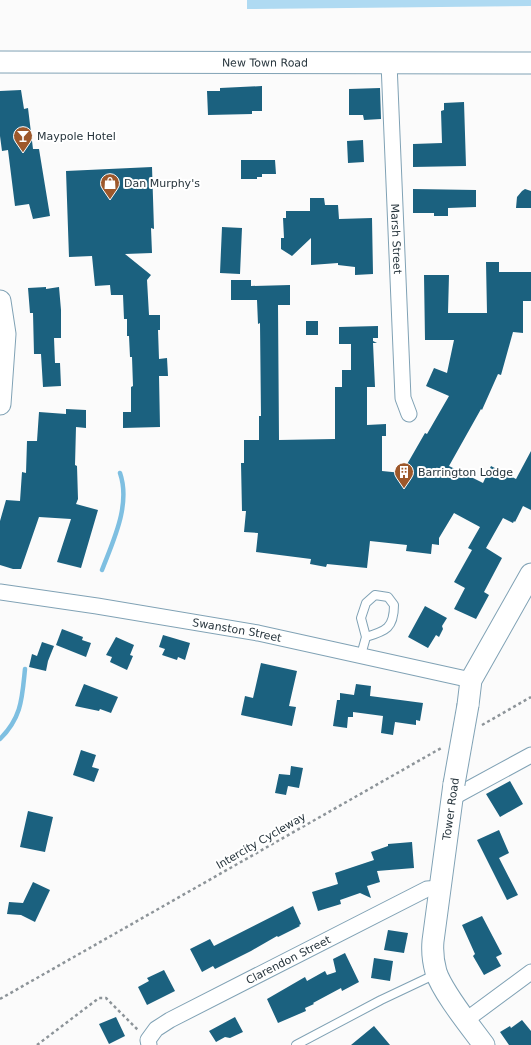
<svg xmlns="http://www.w3.org/2000/svg" width="531" height="1045" viewBox="0 0 531 1045" font-family="'DejaVu Sans',sans-serif">
  <style>
    .green { fill: #afdaf2 }
    .lines { fill: none; stroke-linecap: round; stroke-linejoin: round }
    .stream { stroke: #7ebfe1; stroke-width: 4.5 }
    .building { fill: #1b617f }
    .lane-casing { stroke: #80a2b5; stroke-width: 10 }
    .street-casing { stroke: #80a2b5; stroke-width: 17 }
    .secondary-casing { stroke: #80a2b5; stroke-width: 23 }
    .path { stroke: #8d9499; stroke-width: 2.5; stroke-dasharray: 3 3; stroke-linecap: butt }
    .lane { stroke: #fff; stroke-width: 8 }
    .street { stroke: #fff; stroke-width: 15 }
    .secondary { stroke: #fff; stroke-width: 21 }
    .secondary-bridge-casing { stroke: #80a2b5; stroke-width: 23; stroke-linecap: butt }
    .secondary-bridge { stroke: #fff; stroke-width: 21 }
    .labels { text-anchor: middle; dominant-baseline: central; stroke-width: 4; stroke-linejoin: round; paint-order: stroke }
    .street-label { font-size: 11px; fill: #27353d; stroke: #fff }
    .poi-label { font-size: 11px; fill: #27353d; stroke: #fff; text-anchor: start }
  </style>
  <rect width="100%" height="100%" fill="#fbfbfb"/>
  <path class="green" d="M247 0H531V6L247 9Z"/>
  <g class="lines">
    <path class="stream" d="M102 570C113 541 131 505 120 473
      M0 739C22 717 22 698 25 669"/>
  </g>
  <path class="building" d="M262 86V111H252V114L208 115 207 91H220V88Z
    M380 88 381 119 364 120 363 115H349V89Z
    M21 90 24 109 28 108 33 149H39L50 216 33 219 29 204 15 206 8 150 2 151 0 136V91Z
    M464 102 466 166 413 167V144L442 143 441 111 444 110V103Z
    M363 140 364 162 348 163 347 141Z
    M241 160H275L276 174H262V177H257V179H241Z
    M152 167 154 229 151 228 152 253 125 254 151 275 147 280 149 315H160V330H158L159 359 167 358 168 376H159L160 427 123 428V412H131V387L133 386 132 357H130L129 336H127V319H124L123 295H111L110 285 95 286 92 256 69 257 66 171Z
    M413 189 476 190V207L448 208V216H434V213H413Z
    M525 189 531 191V208H516L517 197 522 191Z
    M310 198H324L325 205H338L339 219 372 218 373 274 355 275V267L338 265V263L311 265V238L292 256 281 249V238H284L283 218H286V211H310Z
    M222 227 242 228 240 274 220 273Z
    M486 262H499V272H531V301H523V333L513 332 501 375 498 374 482 410 481 409 449 466 483 483 491 466 516 479 531 451V510L523 506 515 522 514 521 513 523 503 518 486 548 502 558 484 592 489 595 476 619 454 609 465 588 454 582 472 550 468 548 480 527 454 513 439 538V545L432 544 431 554 406 551 407 545 370 541 367 568 327 564 326 567 310 564 311 559 256 552 258 533 244 532 246 511H242L241 463H244V440H259V416H261L260 323 258 324 257 300H231V280H251V286L290 285V305H278L279 440 335 439V387H342V370H351V344H339V327L378 326V338H373V341L377 343H373L375 387H367V425L386 424V436H382V471L402 473 425 433 427 434 449 396 426 386 434 368 447 373 454 340H425L424 275H449L448 313H487Z
    M46 287V289L59 287 61 310V338H54L55 363H60L61 386 43 387 41 354H34L33 313H30L28 288Z
    M306 321H318V335H306Z
    M66 409 86 410V428L76 427 75 465 77 466 78 499 76 504 98 510 81 568 57 562 71 519 39 517 21 569H13L0 565V521L6 500 20 501 22 472 26 473 27 441H37L39 412 66 414Z
    M425 606 447 618 442 626 443 629 439 637 436 635 428 648 408 637Z
    M62 629 83 637 82 640 91 643 86 657 56 645Z
    M163 635 190 643 185 660 178 657 177 660 162 655 165 649 159 647Z
    M116 637 134 645 130 655 133 656 127 670 110 662 112 657 106 655Z
    M42 642 54 646 48 661 46 671 29 667 32 654 37 656Z
    M261 663 297 671 289 706 296 707 292 726 241 715 245 696 253 698Z
    M84 684 118 697 111 713 100 709 99 711 75 706Z
    M356 684 371 686 370 696 423 703 420 721 416 720V725L395 722 393 735 381 733 383 716 353 712V717H348L347 728 333 726 337 700H340V693L354 695Z
    M81 750 96 755 92 767 99 769 94 782 73 775Z
    M291 766 303 768 299 788 288 786 286 795 275 793 279 774 290 775Z
    M510 781 523 804 500 817 486 794Z
    M28 811 53 817 45 852 20 847Z
    M499 830 509 853 499 858 518 895 507 900 477 840Z
    M412 842 414 868 377 871 380 882 367 886 371 898 360 893 340 900 341 904 318 911 312 892 338 884 335 873 374 860 371 852 388 846V844Z
    M33 882 50 890 35 922 21 915 7 914 9 902 23 903Z
    M293 906 301 924 299 925 300 926 278 937 277 936 251 951 215 969 213 966 202 972 190 949 210 939 214 946Z
    M482 916 502 954 496 957 501 966 484 975 473 956 475 954 462 925Z
    M388 930 408 933 404 953 384 950Z
    M345 953 359 982 342 991 341 988 313 1003 314 1004 305 1008 306 1011 278 1023 267 999 305 977 307 981 325 971 327 975 336 972 333 959Z
    M374 958 393 961 390 981 371 978Z
    M164 970 175 991 147 1005 138 987 149 981 147 978Z
    M116 1017 125 1036 109 1044 99 1024Z
    M235 1017 243 1032 230 1038 225 1037 216 1042 209 1031Z
    M522 1020 531 1031V1045H509L500 1032 510 1026 511 1028Z
    M374 1026 390 1045H351Z"/>
  <g class="lines">
    <g class="lane-casing">
      <path id="lane" d="M361 655 366 637 361 618 366 603 375 595 388 597 394 605C394 628 386 631 366 637
        M296 1045 381 1000 436 974"/>
    </g>
    <g class="street-casing">
      <g id="street">
        <path id="s1" d="M389 63 403 398 409 414"/>
        <path id="s2" d="M0 592 97 606 258 633 471 680"/>
        <path d="M452 798 531 755"/>
        <path d="M466 1020 531 972"/>
        <path id="s3" d="M149 1045 148 1040 156 1029 170 1020 427 889 440 888"/>
      </g>
    </g>
    <g class="secondary-casing">
      <g id="secondary">
        <path id="s4" d="M0 62 531 63"/>
        <path d="M0 301 5 334 0 404"/>
        <path d="M468 705 471 680 531 574"/>
        <path d="M454 784 433 941C432 952 433 961 436 972 443 993 470 1026 484 1045"/>
      </g>
    </g>
    <path class="path" d="M482 725 531 697
      M0 999 443 747
      M37 1045 99 998H106L138 1030"/>
    <use href="#lane" class="lane"/>
    <use href="#street" class="street"/>
    <use href="#secondary" class="secondary"/>
    <g class="secondary-bridge-casing">
      <path id="secondary-bridge" d="M454 784 468 705"/>
    </g>
    <use href="#secondary-bridge" class="secondary-bridge"/>
  </g>
  <defs>
    <g id="bar-pin" transform="scale(1)"><path d="M0 17L-7.5 6A9.5 9.5 0 1 1 7.5 6Z" fill="#9d582b" stroke="#fff"/><path d="M-6-5H6L.8 .8V4.5H3.5V6h-7V4.5H-.8V.8Z" fill="#fff"/></g>
    <g id="shop-pin" transform="scale(1)"><path d="M0 17L-7.5 6A9.5 9.5 0 1 1 7.5 6Z" fill="#9d582b" stroke="#fff"/><path d="M-5-2.5h2.3a2.7 3.5 0 0 1 5.4 0H5L5.5 6h-11ZM-1.5-2.5h3a1.5 2.3 0 0 0-3 0Z" fill="#fff"/></g>
    <g id="building-pin" transform="scale(1)"><path d="M0 17L-7.5 6A9.5 9.5 0 1 1 7.5 6Z" fill="#9d582b" stroke="#fff"/><path d="M-4-6H4V6H1V3H-1V6H-4ZM-2.5-4.3h1.7v1.8h-1.7ZM.8-4.3h1.7v1.8H.8ZM-2.5-1h1.7V.8h-1.7ZM.8-1h1.7V.8H.8Z" fill="#fff"/></g>
  </defs>
  <g fill-rule="evenodd">
    <use href="#bar-pin" x="23" y="136"/>
    <use href="#shop-pin" x="110" y="183"/>
    <use href="#building-pin" x="404" y="472"/>
  </g>
  <g class="labels">
    <g class="street-label">
      <text stroke="none"><textPath href="#s4" startOffset="265">New Town Road</textPath></text>
      <text stroke="none"><textPath href="#s1" startOffset="176">Marsh Street</textPath></text>
      <text stroke="none"><textPath href="#s2" startOffset="240">Swanston Street</textPath></text>
      <text transform="translate(451 809) rotate(-82)">Tower Road</text>
      <text transform="translate(261 841) rotate(-30)">Intercity Cycleway</text>
      <text stroke="none"><textPath href="#s3" startOffset="168">Clarendon Street</textPath></text>
    </g>
    <g class="poi-label">
      <text x="37" y="136">Maypole Hotel</text>
      <text x="124" y="183">Dan Murphy's</text>
      <text x="418" y="472">Barrington Lodge</text>
    </g>
  </g>
</svg>
